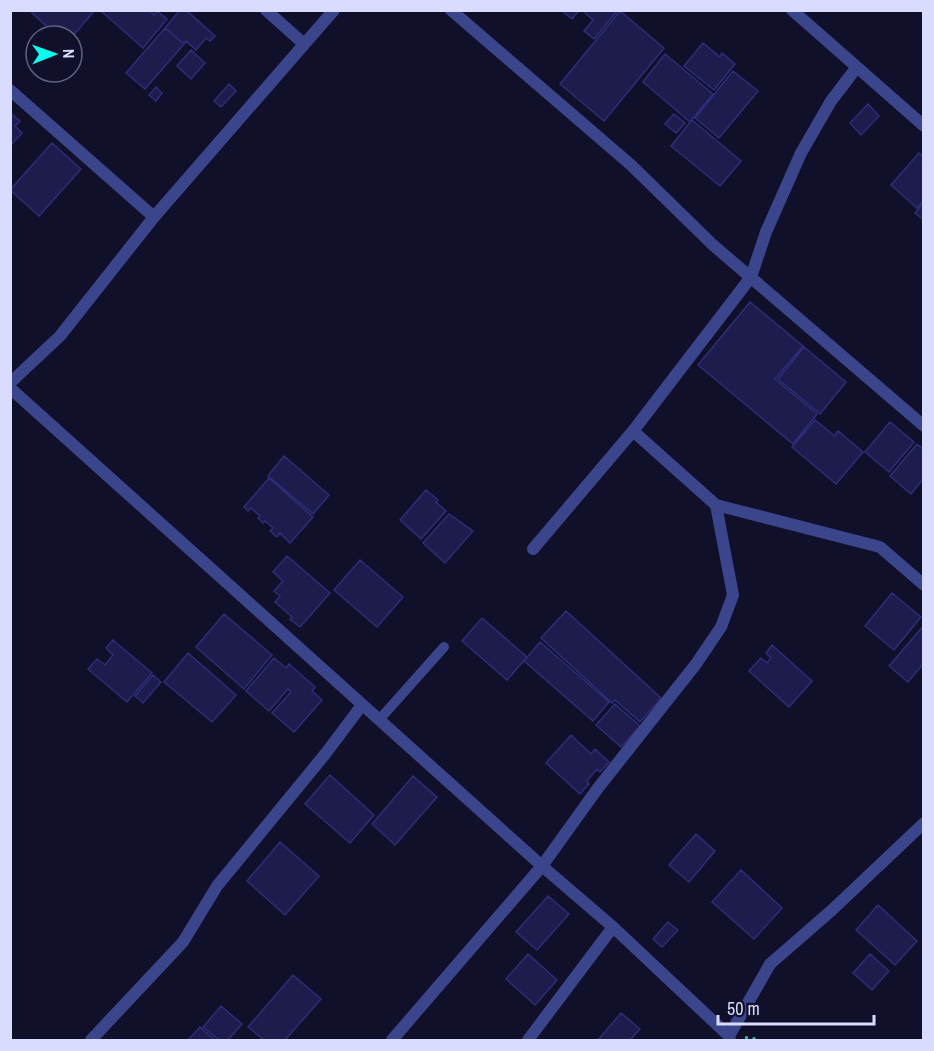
<svg xmlns="http://www.w3.org/2000/svg" width="934" height="1051" viewBox="0 0 934 1051" font-family="'Archivo Narrow',sans-serif">
  <style>
    .building { fill: #1d1c4c; stroke: #2f2d79; stroke-width: 1.5 }
    .lines { fill: none; stroke-linecap: round; stroke-linejoin: round }
    .path { stroke: #2dbf9d; stroke-width: 4; stroke-dasharray: 3 4.5; stroke-linecap: butt }
    .lane { stroke: #3a458b; stroke-width: 10 }
    .street { stroke: #3a458b; stroke-width: 12 }
  </style>
  <rect width="100%" height="100%" fill="#10102b"/>
  <path class="building" d="M29 10H95L72 37 57 36Z
    M100 10H149L154 15 157 11 167 19 143 48Z
    M186 10 215 36 210 41 206 38 196 50 186 41 184 44 165 28 180 10Z
    M561 10H579L572 19Z
    M582 10H618L594 39 584 31 593 20Z
    M620 11 664 48 604 121 560 84Z
    M165 28 184 44 145 89 126 73Z
    M703 43 720 57 722 53 735 64 714 90 684 66Z
    M191 50 205 63 191 79 177 66Z
    M665 54 713 94 690 122 643 82Z
    M733 71 758 91 719 138 695 118Z
    M229 84 236 91 221 107 214 101Z
    M156 87 162 93 156 101 149 95Z
    M868 104 879 116 861 135 850 123Z
    M10 113 20 121 15 126 22 133 10 146Z
    M674 114 685 123 676 133 665 124Z
    M692 120 741 161 720 186 671 146Z
    M52 143 81 169 39 216 10 190Z
    M919 153 924 157V200L917 208 891 185Z
    M924 202V220L915 213Z
    M750 302 803 346 775 379 817 414 793 444 698 365Z
    M804 347 846 382 820 414 778 379Z
    M815 420 835 436 838 431 863 452 836 484 792 447Z
    M890 422 914 442 889 472 865 452Z
    M917 444 924 450V478L911 494 890 476Z
    M284 456 329 495 313 514 268 476Z
    M269 478 313 517 290 543 280 533 277 537 270 531 273 528 265 521 263 523 258 518 260 516 251 508 248 511 244 507Z
    M426 490 438 500 436 502 446 511 421 539 400 520Z
    M449 514 473 531 445 563 423 543Z
    M287 556 330 593 300 627 290 619 292 617 275 602 280 596 274 591 283 581 273 572Z
    M360 560 403 597 377 627 334 590Z
    M892 593 921 617 894 650 865 626Z
    M566 611 661 698 640 722 615 700 612 703 541 638Z
    M224 614 272 655 244 689 196 647Z
    M482 618 527 657 507 680 462 641Z
    M924 625V663L908 682 889 666Z
    M113 640 152 673 127 702 88 669 97 659 105 665 113 655 106 648Z
    M540 642 609 702 593 721 524 661Z
    M772 645 812 681 789 707 749 671 761 658 767 663 771 658 766 653Z
    M188 653 236 695 212 722 164 682Z
    M274 658 286 668 289 664 315 687 312 691 322 700 294 732 272 713 291 692 288 689 269 711 246 691Z
    M153 675 161 682 143 703 135 696Z
    M615 704 640 726 621 747 596 725Z
    M571 735 591 754 595 749 609 762 600 772 597 769 587 781 589 784 580 794 546 763Z
    M330 775 374 815 350 843 305 804Z
    M413 776 437 797 395 845 372 824Z
    M696 834 715 851 689 882 669 865Z
    M280 842 319 876 285 915 247 881Z
    M741 870 782 908 754 939 712 902Z
    M548 896 569 914 537 950 516 932Z
    M878 905 917 941 895 965 856 930Z
    M668 922 678 930 662 947 653 939Z
    M528 954 557 980 535 1005 506 979Z
    M870 954 889 971 872 990 853 973Z
    M293 975 321 999 285 1040H264L248 1027Z
    M221 1006 242 1024 228 1040H219L203 1027Z
    M621 1013 640 1029 630 1040H598Z
    M200 1027 215 1040H188Z"/>
  <g class="lines">
    <path class="path" d="M745 1038 759 1040"/>
    <path class="lane" d="M379 720 444 647"/>
    <path class="street" d="M266 10 304 44
      M451 10 631 165 713 245 924 426
      M792 10 924 126
      M10 90 154 217
      M10 383 60 336 154 217 334 10
      M10 388 542 866 613 927 729 1036 730 1040
      M716 505 880 547 924 585
      M533 549 633 431 751 277 766 232 801 153 831 101 857 67
      M729 1036 770 964 832 910 924 823
      M91 1040 183 942 217 886 326 753 362 705
      M392 1040 542 866 598 788 696 664 721 627 733 595 716 505 633 431
      M528 1040 613 927"/>
  </g>
  <rect width="934" height="1051" fill="none" stroke="#dadcff" stroke-width="24"/>
  <g transform="translate(54 54) rotate(89)"><circle r="28" fill="#10102b" stroke="#616280" stroke-width="1.5"/>
  <path d="M0-4.5L10 22L0 15L-10 22Z" fill="#06ffec"/>
  <text y="-9" font-size="16" font-weight="bold" text-anchor="middle" fill="#dadcff">N</text>
  </g>
  <path d="M718 1015v9h156v-9" fill="none" stroke="#dadcff" stroke-width="3"/>
  <text x="727" y="1015" font-size="18" fill="#dadcff" stroke="#10102b" stroke-width="4.5" paint-order="stroke">50 m</text>
</svg>
